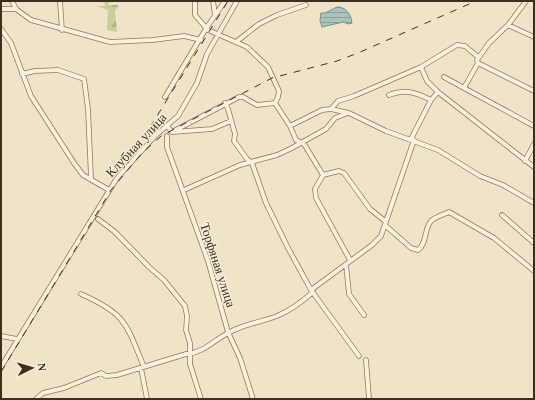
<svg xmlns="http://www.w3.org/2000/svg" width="535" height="400" viewBox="0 0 535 400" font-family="'Times New Roman',serif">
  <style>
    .forest { fill: url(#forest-firs) }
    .water { fill: url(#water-rules); stroke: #6f938a }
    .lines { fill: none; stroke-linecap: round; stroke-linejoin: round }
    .minor-casing { stroke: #8d765c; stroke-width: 5.5 }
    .minor { stroke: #faf1dc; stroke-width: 4 }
    .rail { stroke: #3d2e20; stroke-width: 1; stroke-dasharray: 7 7; stroke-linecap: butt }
    .labels { text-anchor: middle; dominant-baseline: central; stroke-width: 3; stroke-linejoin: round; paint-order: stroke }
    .street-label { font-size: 13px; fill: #3d2e20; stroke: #f7eed8 }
  </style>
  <defs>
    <pattern id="forest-firs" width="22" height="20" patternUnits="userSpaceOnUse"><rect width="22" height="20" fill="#c9cf9b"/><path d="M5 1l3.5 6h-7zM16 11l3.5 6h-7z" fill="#aeb285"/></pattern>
    <pattern id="water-rules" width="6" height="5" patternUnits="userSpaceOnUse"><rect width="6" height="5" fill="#a9c4bc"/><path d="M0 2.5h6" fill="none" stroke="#8ba098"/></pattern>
  </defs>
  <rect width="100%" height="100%" fill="#f0e4c8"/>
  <path class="forest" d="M102 1H112L107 5H119L115 11 117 32 107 30 108 10 96 6H105L104 2Z"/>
  <path class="water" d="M337 7C346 7 351 14 352 23L349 24 343 22 322 27 320 20 321 13H325Z"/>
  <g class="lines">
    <g class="minor-casing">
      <path id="minor" d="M12 1 16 9 31 20 110 42 153 40 184 36 201 40
        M60 1 62 30
        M195 1V15L208 30 247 47 268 67 279 91 278 97 275 103
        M213 1 215 15
        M526 1 508 25 489 43 477 60 478 63 534 91
        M1 9H16
        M508 25 534 37
        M1 29 11 43 31 96 74 163 83 175 109 190
        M236 42 259 24 277 15 306 5
        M421 67 457 45 465 46 478 57
        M22 74 35 71 58 70 84 79 88 109 91 178
        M444 77 464 88 478 63
        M464 88 534 126
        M389 95C406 89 415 92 431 100
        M165 97 207 27 225 1
        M225 103 228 109 235 134 234 141 247 159 252 163 266 203 288 248 311 290 359 356
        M331 109 338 101 354 96 421 67 427 81 438 92 534 167
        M167 126 172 132 239 97H243L257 105 275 103 290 126 322 110 331 109 349 113 386 131 438 150 480 176 503 185 534 203
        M290 126 296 140 304 144 323 175 315 189 316 198 350 260
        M173 132 212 129 231 121
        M167 136V147L208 261 228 332 240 358 253 399
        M411 139 431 100 438 92
        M525 161 534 144
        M323 175 339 171 344 173 370 209 385 221
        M184 190 240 165 277 155 290 149 326 129 335 118 348 113
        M502 215 534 243
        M98 219 115 232 149 267 164 280 185 306 187 316 186 330 190 343V364L201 399
        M386 226 411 248 418 250C427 244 424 229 431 221 436 216 443 215 449 212L494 238 534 271
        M346 264 349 294 364 315
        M311 290 372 245 381 236 414 140
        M81 294C126 314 126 323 144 367
        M1 336 17 339
        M366 360 369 399
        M1 367 117 178 155 136 178 116 197 83 207 54 237 1
        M141 368 147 399
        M36 399 43 393 64 388 101 373 106 376 117 375 186 354C204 353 215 339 230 332 245 324 261 322 277 316 291 310 302 302 313 292"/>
    </g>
    <use href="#minor" class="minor"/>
    <path class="rail" d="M128 163 228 1
      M1 372 111 190 142 153 161 136 272 78 337 61 358 53 476 1"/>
  </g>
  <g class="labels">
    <g class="street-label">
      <text transform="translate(136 145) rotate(-47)">Клубная улица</text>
      <text transform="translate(218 265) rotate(72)">Торфяная улица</text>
    </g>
  </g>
  <rect width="535" height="400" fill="none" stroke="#3d2e20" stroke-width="4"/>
  <g transform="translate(32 368) rotate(85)" stroke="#f7eed8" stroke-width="3" paint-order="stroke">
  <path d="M0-3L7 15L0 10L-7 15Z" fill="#3d2e20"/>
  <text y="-6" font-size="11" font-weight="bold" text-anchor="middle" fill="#3d2e20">N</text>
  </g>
</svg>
